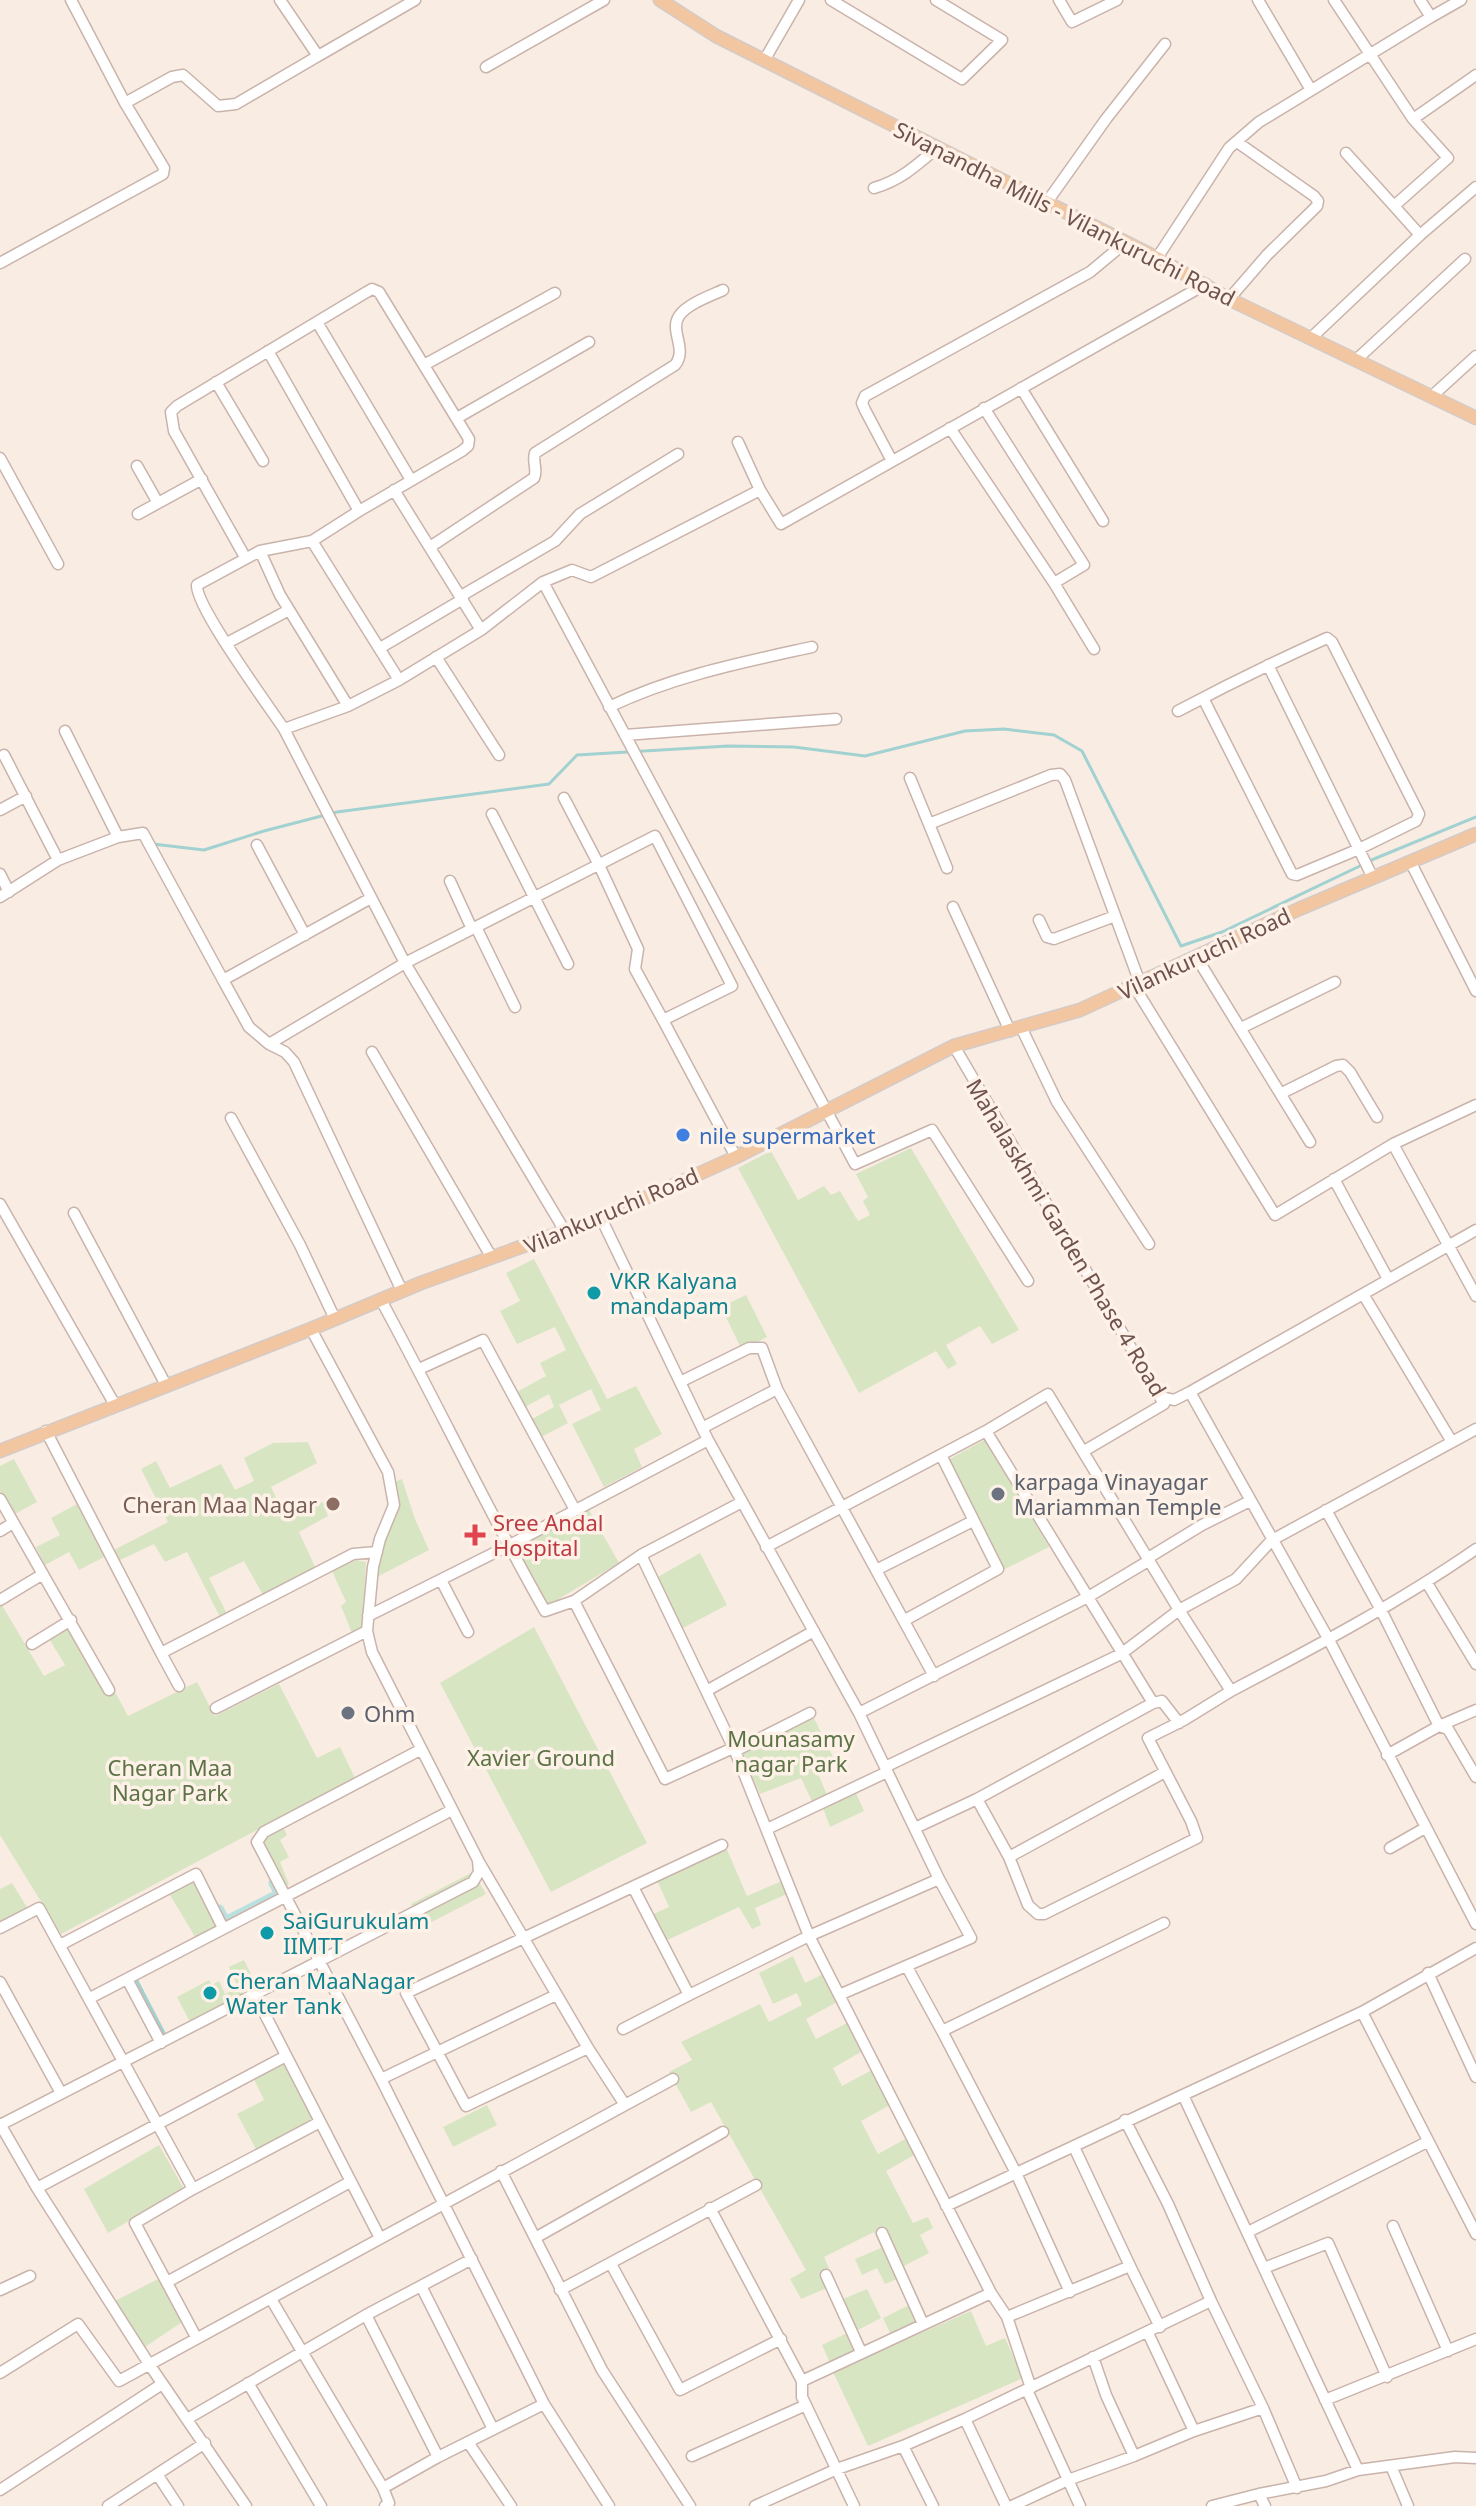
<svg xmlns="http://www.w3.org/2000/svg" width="1476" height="2506" viewBox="0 0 1476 2506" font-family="'Noto Sans',sans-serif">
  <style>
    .green { fill: #d7e5c3 }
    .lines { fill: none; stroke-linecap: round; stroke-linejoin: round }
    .stream { stroke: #a1d1d0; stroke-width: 3 }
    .canal { stroke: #bae1e0; stroke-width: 11 }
    .minor-casing { stroke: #c9b3ab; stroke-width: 13 }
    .major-casing { stroke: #d4cbc9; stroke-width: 15 }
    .minor { stroke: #fff; stroke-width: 10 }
    .major { stroke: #f2c6a1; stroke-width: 12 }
    .shop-dot { fill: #3f7fe0; stroke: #fdf1e8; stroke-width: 3 }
    .culture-dot { fill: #0f9aa8; stroke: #fdf1e8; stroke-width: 3 }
    .worship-dot { fill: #6b7280; stroke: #fdf1e8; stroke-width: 3 }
    .education-dot { fill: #8d6e63; stroke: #fdf1e8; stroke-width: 3 }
    .health-dot { fill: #e0444e; stroke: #fdf1e8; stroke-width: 3 }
    .labels { text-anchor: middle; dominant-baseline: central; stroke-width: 7; stroke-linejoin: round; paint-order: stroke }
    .street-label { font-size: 22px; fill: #6f524c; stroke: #fdf1e8 }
    .shop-label { font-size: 22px; fill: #366cbe; stroke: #fdf1e8; text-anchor: start }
    .culture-label { font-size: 22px; fill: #0d838f; stroke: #fdf1e8; text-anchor: start }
    .worship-label { font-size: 22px; fill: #5b616d; stroke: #fdf1e8; text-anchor: start }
    .education-label { font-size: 22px; fill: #785e54; stroke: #fdf1e8; text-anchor: end }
    .health-label { font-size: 22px; fill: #be3a42; stroke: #fdf1e8; text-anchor: start }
    .park-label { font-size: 22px; fill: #5b7345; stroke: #fdf1e8 }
  </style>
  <rect width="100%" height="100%" fill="#f9ede3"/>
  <path class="green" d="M911 1148 1019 1330 992 1344 980 1326 946 1345 957 1364 948 1369 936 1351 859 1393 738 1168 771 1151 798 1200 824 1186 831 1195 840 1191 858 1221 870 1215 863 1201 868 1197 856 1174Z
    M534 1259 607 1399 636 1386 662 1434 634 1449 642 1467 604 1487 572 1424 601 1410 591 1389 559 1405 568 1423 541 1437 532 1419 554 1407 549 1394 525 1407 517 1392 546 1376 540 1363 566 1350 555 1327 517 1344 500 1311 520 1301 506 1273Z
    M746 1295 767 1337 742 1350 721 1307Z
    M986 1439 1049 1547 1003 1570 948 1460Z
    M308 1442 317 1463 271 1487 286 1518 323 1502 328 1516 299 1532 316 1569 263 1595 244 1561 209 1578 228 1616 221 1619 187 1552 165 1562 154 1544 118 1561 112 1551 168 1522 141 1469 156 1461 170 1488 221 1464 235 1490 254 1481 244 1458 273 1443Z
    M14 1459 37 1502 13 1515 0 1491V1466Z
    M402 1479 415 1519 429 1550 377 1577 394 1482Z
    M77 1504 104 1557 79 1570 69 1552 45 1565 36 1547 60 1535 51 1518Z
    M589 1510 619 1563 547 1606 515 1549Z
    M700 1553 727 1605 681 1629 656 1578Z
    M356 1560 366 1562 362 1627 352 1633 341 1606 346 1602 332 1571Z
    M0 1602 44 1676 65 1665 48 1637 67 1626 107 1696 115 1692 128 1716 197 1682 215 1716 279 1684 317 1758 340 1747 355 1778 61 1934 0 1835Z
    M534 1627 647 1843 551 1892 440 1683Z
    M810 1710 836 1763 817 1771 827 1795 852 1784 864 1811 830 1827 823 1808 816 1810 801 1778 760 1794 737 1743Z
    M282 1825 287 1835 280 1840 289 1857 280 1862 289 1884 283 1888 259 1843 266 1833Z
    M725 1845 747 1896 782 1881 787 1894 755 1908 761 1925 752 1929 739 1907 663 1942 651 1915 669 1907 656 1878Z
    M473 1872 486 1894 422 1927 411 1904Z
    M194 1877 220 1928 197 1940 167 1890Z
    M12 1883 28 1909 0 1923V1889Z
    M793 1956 805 1983 823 1974 837 2002 806 2019 816 2039 847 2023 861 2052 833 2068 842 2086 872 2070 890 2105 861 2121 878 2154 907 2138 916 2154 886 2171 913 2223 928 2217 933 2228 920 2235 929 2253 904 2266 928 2319 891 2335 883 2318 909 2305 897 2279 885 2284 877 2268 862 2275 855 2259 881 2248 874 2232 824 2257 843 2299 867 2289 881 2318 856 2331 863 2348 830 2363 822 2345 847 2333 827 2288 801 2299 790 2279 806 2270 711 2102 691 2112 669 2072 692 2060 681 2042 760 2004 769 2022 802 2005 797 1993 773 2004 759 1973Z
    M244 1960 258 1988 190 2022 177 1997 209 1980 212 1985 219 1981 225 1994 238 1987 229 1967Z
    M284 2061 315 2119 256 2149 237 2114 264 2100 253 2077Z
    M487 2105 497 2125 453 2147 443 2127Z
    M159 2145 184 2189 108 2233 84 2189Z
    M162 2277 185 2320 142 2349 111 2303Z
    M971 2311 986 2346 1005 2338 1023 2378 868 2446 833 2372Z"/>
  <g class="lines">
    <path class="stream" d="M153 844 204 850 264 831 337 812 549 784 577 755 728 746 794 747 865 756 965 731 1004 729 1054 735 1082 751 1181 946 1222 932 1362 865
      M1369 861 1476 817
      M136 1979 164 2033"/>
    <path class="canal" d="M219 1910 225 1922 280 1894 274 1883"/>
    <g class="minor-casing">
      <path id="minor" d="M280 0 318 56 415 0
        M831 0 962 79 1002 40 936 0
        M1059 0 1072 22 1117 0
        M1258 0 1311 90
        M1431 17 1461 0
        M765 59 799 0
        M486 67 604 0
        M125 103 172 77 183 75 218 106 236 104 318 56
        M1413 119 1476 75
        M1346 153 1394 206
        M874 188C901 180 917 165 938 147
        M1047 202 1106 119 1165 44
        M1420 235 1476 187
        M1157 258 1229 148 1259 122 1431 17 1420 0
        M0 263 163 174 164 168 125 103 71 0
        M1229 299 1267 255 1317 206 1318 201 1314 196 1237 142
        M317 322 411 480
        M1311 338 1420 235 1394 206 1448 158 1413 119 1334 0
        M1356 360 1465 259
        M424 365 555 293
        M216 382 263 461
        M1021 388 1103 521
        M1431 397 1476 356
        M984 408 1084 565 1054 583
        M457 418 589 342
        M950 428 1054 583 1094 649
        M738 442 760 490
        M0 458 58 564
        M892 461 865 410 862 403 865 396 1090 272 1126 242
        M137 466 158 503
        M359 511 312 541 399 680
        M138 514 202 479
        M312 541 260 551 197 585C195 606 268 705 284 729L348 706 399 680 481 630 394 490
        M430 547 534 478C538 470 532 462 535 453L675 365C688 349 669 331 679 316 687 304 710 296 723 290
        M260 551 280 595 348 706
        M245 557 174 431 171 412 177 406 365 293 372 289 379 292 469 439 468 446 462 451 359 511 268 351
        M543 582 855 1164 932 1130 1028 1281
        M461 596 555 541 580 514 678 454
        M481 630 543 582 572 570 591 577 760 490 781 524 1206 284
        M227 643 289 610
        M380 648 463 599
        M436 657 499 755
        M1268 665 1373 878
        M609 707C673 676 744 662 812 647
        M1178 711C1227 685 1276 661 1327 638L1332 642 1419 814 1416 821 1359 849 1297 875 1292 874 1203 698
        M284 729 405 963 566 1233
        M65 731 118 837
        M625 735 836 719
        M910 778 947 868
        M564 798 599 865 638 949 635 969 663 1020
        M0 810 26 796
        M492 814 568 964
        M929 824 1051 775 1060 774 1065 780 1140 983
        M257 845 305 935
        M58 860 118 837 143 833 223 980 371 898
        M1411 863 1476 991
        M0 874 9 892
        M450 881 472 929
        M0 897 58 860 4 755
        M953 907 1010 1031
        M1039 920 1047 937 1054 939 1115 916
        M476 927 515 1007
        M1197 958 1310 1142
        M223 980 249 1027 269 1044
        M1134 986 1275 1215 1393 1144 1476 1296
        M1021 1027 1057 1102 1149 1244
        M1241 1028 1335 982
        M954 1046 1164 1404 1166 1398 1174 1400 1190 1392
        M372 1052 492 1258
        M1282 1093 1336 1066 1343 1065 1350 1072 1377 1117
        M231 1118 300 1245 335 1319
        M1393 1144 1476 1105
        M1334 1179 1388 1279
        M0 1204 115 1405
        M74 1213 166 1385
        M601 1218 708 1440 859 1713 939 1879 809 1936 689 1995 633 1887
        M1476 1230 1190 1392 1329 1640 1476 1924
        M402 1291 294 1062 285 1052 269 1044 405 963 655 836 732 986 663 1020 736 1157
        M1363 1294 1452 1442
        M381 1300C437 1403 487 1509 545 1611L574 1601 641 1555 742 1502
        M419 1369 483 1340 575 1510
        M680 1382 749 1348H762L777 1389
        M702 1428 777 1389 934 1676
        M1476 1429 1272 1540 1236 1579 1179 1610 1231 1691C1315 1647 1398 1603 1476 1549
        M46 1431 161 1653 353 1554 377 1552
        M1084 1451 1164 1404
        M0 1499 109 1690
        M1326 1510 1381 1610 1439 1726 1448 1729 1476 1777
        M0 1531 13 1523
        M766 1547 986 1431 1048 1394 1179 1610 1121 1654 885 1767
        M641 1555 735 1751 809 1936 991 2293 802 2381V2397L854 2506
        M1148 1558 1202 1525 1250 1501
        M876 1570 973 1521
        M441 1580 468 1632
        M1427 1583 1476 1664
        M0 1600 43 1574
        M574 1601 665 1779 733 1748
        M368 1616 508 1546 708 1440
        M905 1620 998 1569 941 1455
        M32 1644 71 1620
        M161 1653 179 1686
        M708 1690 814 1631
        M1153 1703 1162 1701 1179 1723
        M216 1708 367 1631
        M859 1713 1088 1597 1150 1560
        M420 1750 264 1832 257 1842 381 2079 544 2404 609 2506
        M735 1751 810 1713
        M1387 1755 1439 1726 1476 1710
        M977 1799 1009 1857 1028 1905 1038 1914H1044L1197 1838 1191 1821 1148 1738 1184 1720 1231 1691
        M915 1828 977 1799 1153 1703 986 1431
        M767 1829 887 1772
        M1390 1848 1425 1828
        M1009 1857 1165 1772
        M479 1862 588 2048 625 2105 673 2079
        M0 1928 39 1908 193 2189 320 2122
        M60 1945 196 1874 223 1928
        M907 1967 942 2031
        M1428 1973 1476 2077
        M127 1979 161 2043
        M0 1982 61 2093
        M255 1995 380 2238
        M839 1995 971 1938 939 1879
        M90 1998 452 1810
        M1362 2012 1476 2234
        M623 2029 689 1995
        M588 2048 466 2106 406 1993 722 1845
        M381 2079 556 1995
        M1183 2095 1362 2012 1476 1948
        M1125 2120 1168 2204 1211 2301
        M0 2124 37 2188 149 2364 246 2506
        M0 2125 473 1882 479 1872 478 1860 372 1652 367 1631 373 1567 380 1539 394 1505 388 1472 311 1329
        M501 2171 602 2370 690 2506
        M37 2188 286 2056
        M193 2189 135 2223 196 2337
        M946 2206 1183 2095 1358 2470
        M710 2208 802 2381
        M1393 2226 1448 2351
        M1248 2232 1427 2142
        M882 2233 923 2324
        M535 2238 723 2132
        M611 2264 680 2390 781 2339
        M1130 2266 1160 2327
        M1264 2268 1328 2243 1387 2377
        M826 2275 861 2352
        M167 2282 350 2182
        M421 2286 493 2429
        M0 2290 30 2276
        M560 2290 756 2185
        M1070 2292 1016 2173 942 2031 1164 1923
        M991 2293 1007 2317 1130 2266 1074 2147
        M271 2299 383 2488
        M366 2315 438 2457
        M1007 2317 1031 2388
        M1148 2333 1194 2431
        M1093 2357 1106 2395 1134 2456 1194 2431 1263 2408
        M0 2373 78 2324 119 2381 625 2105
        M248 2383 321 2506
        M1027 2390 1080 2506
        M1325 2400 1476 2339
        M187 2419 366 2315 472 2259
        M965 2419 1006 2506
        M468 2442 511 2506
        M903 2446 933 2506
        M692 2456 806 2405
        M1391 2466 1408 2506
        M157 2474 178 2506
        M0 2490 162 2384
        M1259 2494 1265 2506
        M108 2506 205 2443
        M385 2506 389 2503 383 2488 438 2457 544 2404
        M755 2506 837 2469 903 2446 965 2419 1211 2301 1263 2408 1297 2488
        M1012 2506 1068 2480 1134 2456
        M1212 2506 1259 2494 1326 2481 1358 2470 1455 2457 1476 2458"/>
    </g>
    <g class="major-casing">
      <path id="major" d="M660 0 716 36 1157 258 1229 299 1476 418
        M0 1451 311 1329 421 1283 601 1218 736 1157 954 1046 1080 1010 1299 909 1476 834"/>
    </g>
    <use href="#minor" class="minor"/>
    <use href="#major" class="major"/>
  </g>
  <circle class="shop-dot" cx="683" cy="1135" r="8"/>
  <g class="culture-dot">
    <circle cx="594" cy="1293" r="8"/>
    <circle cx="267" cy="1933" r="8"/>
    <circle cx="210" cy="1993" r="8"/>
  </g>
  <g class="worship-dot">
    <circle cx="998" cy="1494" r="8"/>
    <circle cx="348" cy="1713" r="8"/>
  </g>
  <circle class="education-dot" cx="333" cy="1504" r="8"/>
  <path class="health-dot" d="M471 1523h8v8h8v8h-8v8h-8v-8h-8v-8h8z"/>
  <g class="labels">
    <g class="street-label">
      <text transform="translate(1065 213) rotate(27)">Sivanandha Mills - Vilankuruchi Road</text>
      <text transform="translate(1204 953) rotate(-25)">Vilankuruchi Road</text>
      <text transform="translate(611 1210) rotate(-23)">Vilankuruchi Road</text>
      <text transform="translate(1067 1237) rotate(59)">Mahalaskhmi Garden Phase 4 Road</text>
    </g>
    <g class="shop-label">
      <text x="699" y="1135">nile supermarket</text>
    </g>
    <g class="culture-label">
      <text x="610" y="1280">VKR Kalyana<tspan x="610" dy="25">mandapam</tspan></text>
      <text x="283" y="1920">SaiGurukulam<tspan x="283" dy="25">IIMTT</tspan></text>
      <text x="226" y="1980">Cheran MaaNagar<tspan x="226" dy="25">Water Tank</tspan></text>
    </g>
    <g class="worship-label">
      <text x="1014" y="1481">karpaga Vinayagar<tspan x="1014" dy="25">Mariamman Temple</tspan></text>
      <text x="364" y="1713">Ohm</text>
    </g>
    <g class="education-label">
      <text x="317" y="1504">Cheran Maa Nagar</text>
    </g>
    <g class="health-label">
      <text x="493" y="1522">Sree Andal<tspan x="493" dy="25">Hospital</tspan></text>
    </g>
    <g class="park-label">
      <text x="791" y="1738">Mounasamy<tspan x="791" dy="25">nagar Park</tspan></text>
      <text x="541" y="1757">Xavier Ground</text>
      <text x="170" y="1767">Cheran Maa<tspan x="170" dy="25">Nagar Park</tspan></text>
    </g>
  </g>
</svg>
